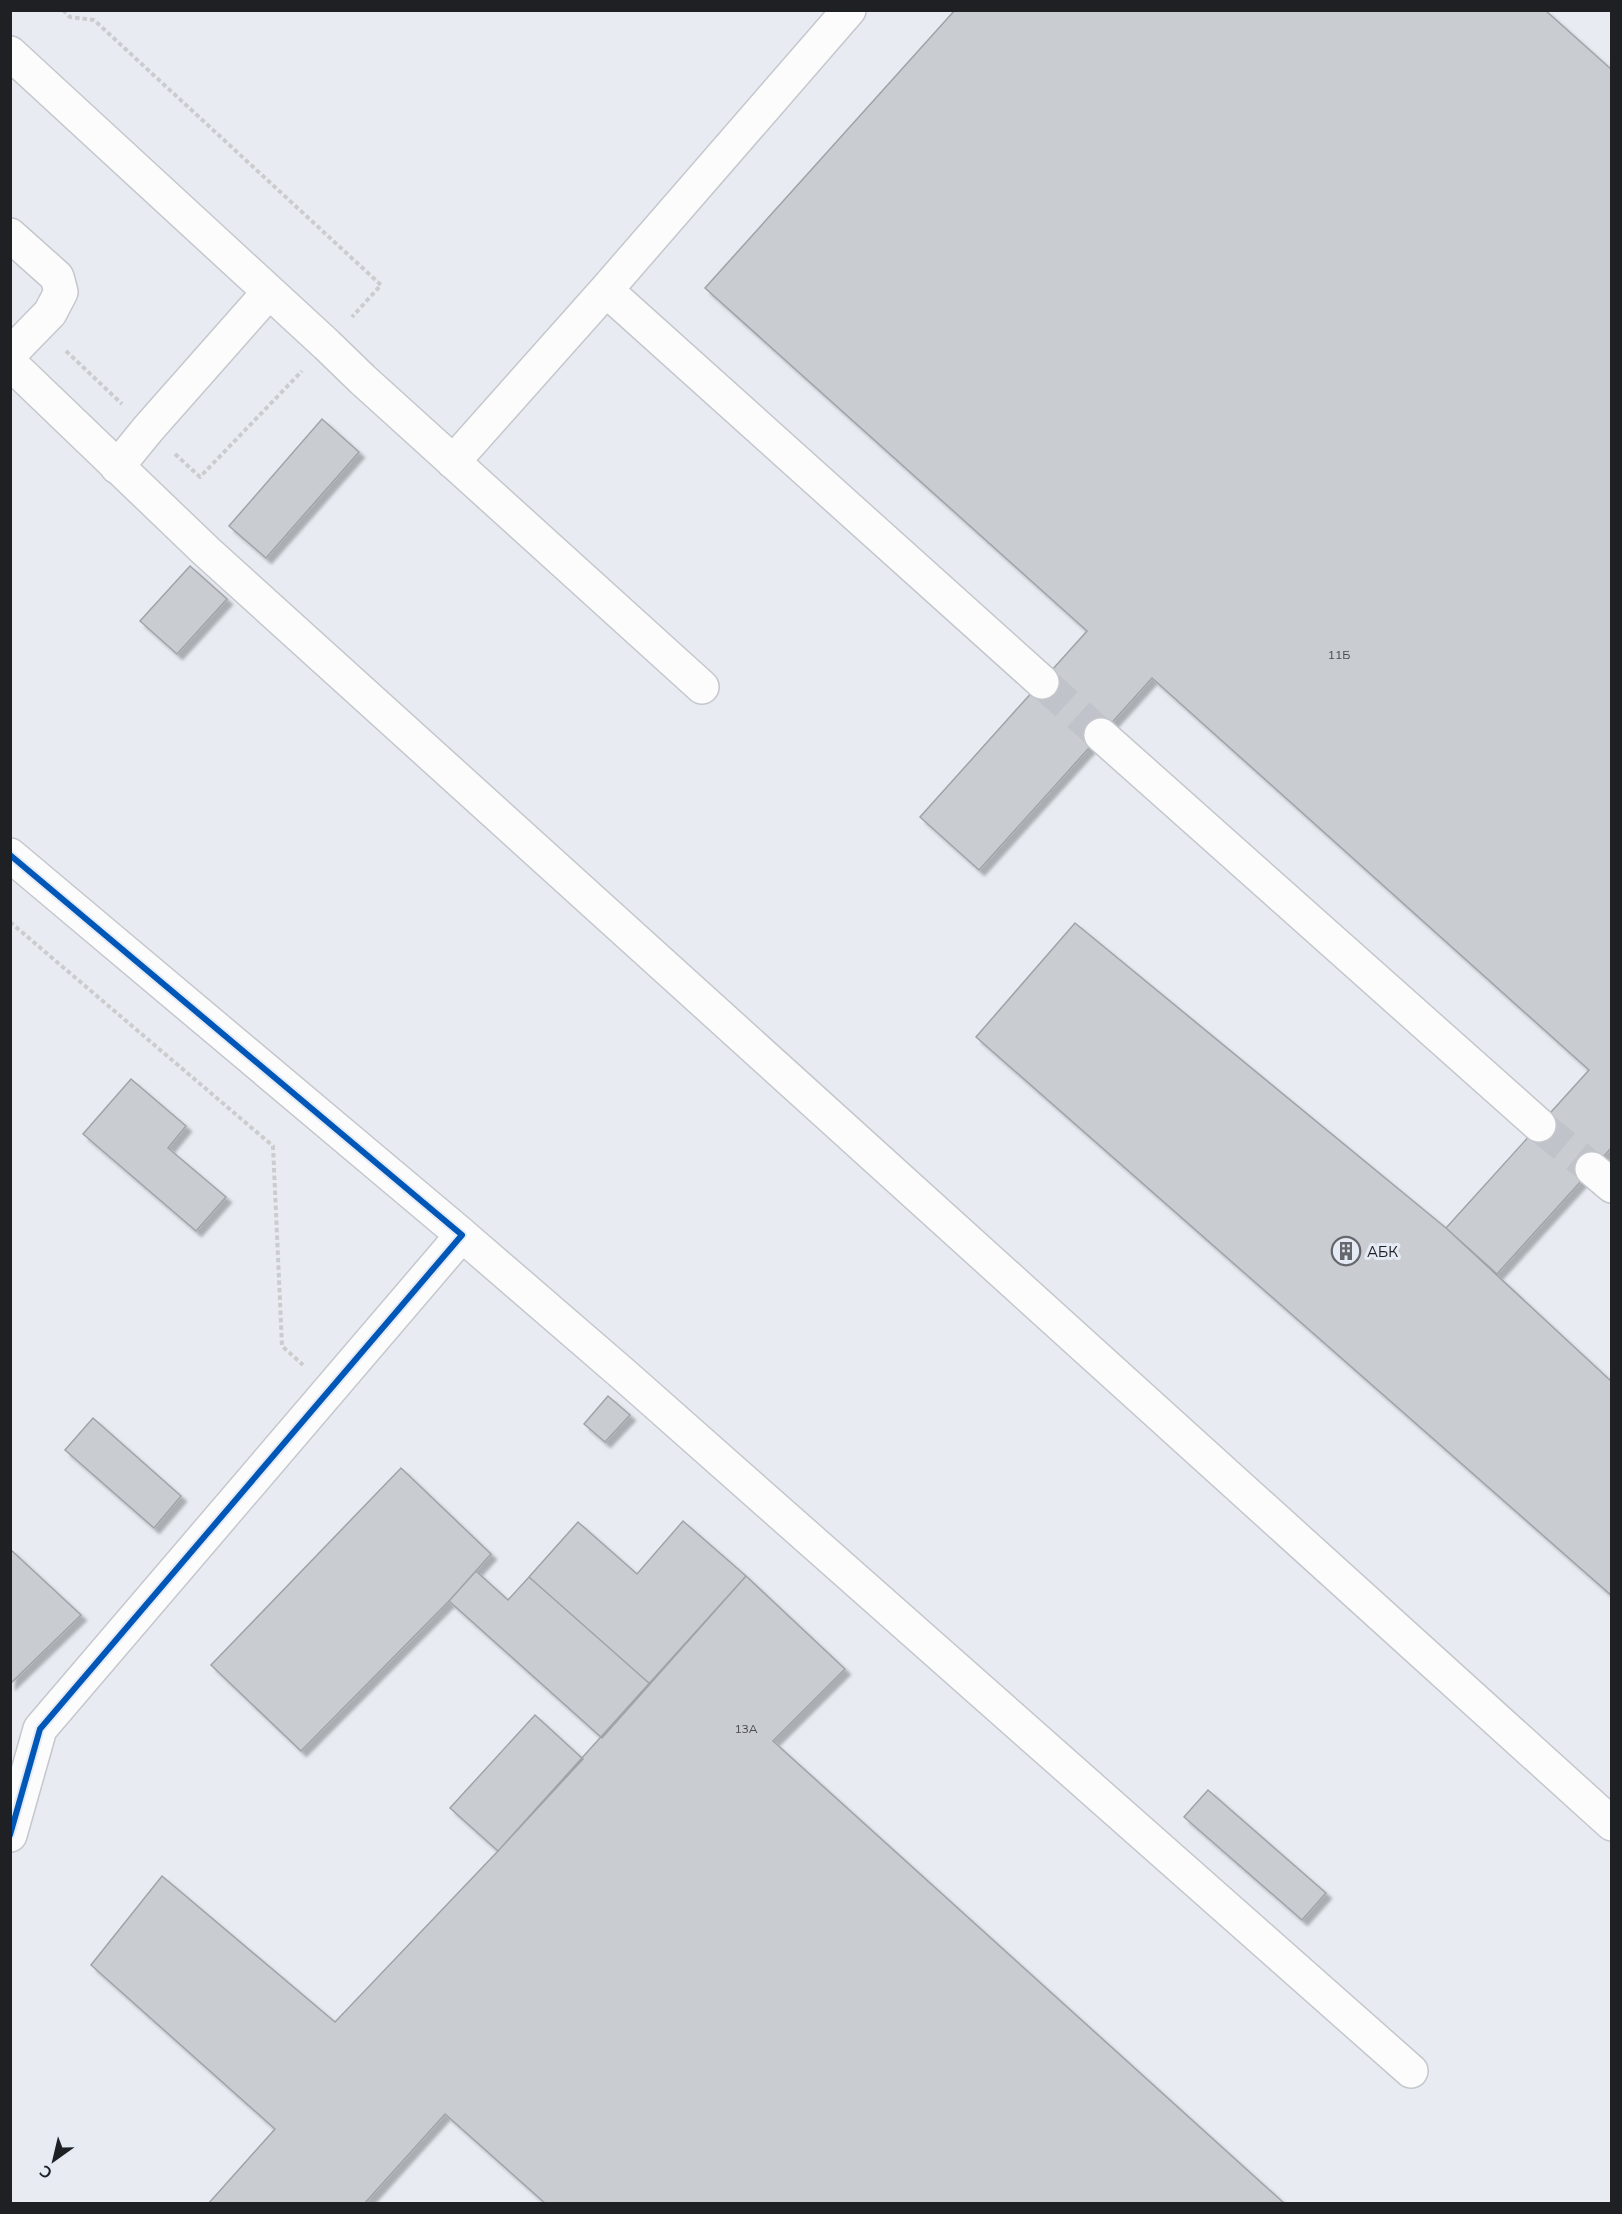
<svg xmlns="http://www.w3.org/2000/svg" width="1622" height="2214" viewBox="0 0 1622 2214" font-family="Mulish,sans-serif">
  <style>
    .building { fill: #c9ccd0; stroke: #a0a3a8; stroke-width: 1.5; filter: url(#shadow) }
    .lines { fill: none; stroke-linecap: round; stroke-linejoin: round }
    .minor-tunnel { stroke: #c0c3c9; stroke-width: 33; stroke-dasharray: 33 16; stroke-linecap: butt }
    .minor-casing { stroke: #c4c7cc; stroke-width: 36 }
    .path { stroke: #cbccce; stroke-width: 4; stroke-dasharray: 4.5 3; stroke-linecap: butt }
    .minor { stroke: #fcfcfd; stroke-width: 33 }
    .cycleway-casing { stroke: #e5ebf5; stroke-width: 10 }
    .cycleway { stroke: #0057b8; stroke-width: 6 }
    .labels { text-anchor: middle; dominant-baseline: central; stroke-width: 6; stroke-linejoin: round; paint-order: stroke }
    .number-label { font-size: 12px; fill: #494b4f }
    .poi-label { font-size: 15px; fill: #1e2024; stroke: #e5ebf5; text-anchor: start }
  </style>
  <defs>
    <filter id="shadow"><feDropShadow dx="5.5" dy="5.5" stdDeviation="1.5" flood-color="#0004"/></filter>
  </defs>
  <rect width="100%" height="100%" fill="#e8ecf2"/>
  <path class="building" d="M955 10H1545L1612 70V1147L1497 1274 1446 1228 1589 1070 1152 678 979 870 920 817 1087 631 705 288Z
    M322 419 359 452 266 558 229 526Z
    M190 566 227 599 177 654 140 621Z
    M1075 923 1446 1228 1612 1382V1596L976 1037Z
    M131 1079 186 1126 168 1148 226 1197 196 1231 83 1134Z
    M608 1396 630 1415 605 1442 584 1424Z
    M93 1418 181 1496 154 1528 65 1450Z
    M401 1468 491 1554 449 1601 301 1751 211 1665Z
    M683 1521 746 1576 650 1684 529 1577 578 1522 637 1574Z
    M10 1549 81 1615 10 1684Z
    M476 1571 508 1600 529 1577 650 1684 602 1738 449 1601Z
    M746 1576 845 1669 773 1741 1285 2204H546L445 2114 364 2204H208L275 2129 91 1965 162 1876 335 2022 498 1851Z
    M535 1715 583 1759 498 1851 450 1808Z
    M1208 1790 1326 1893 1302 1920 1184 1817Z"/>
  <g class="lines">
    <path class="minor-tunnel" d="M1042 682 1101 735
      M1539 1125 1592 1169"/>
    <g class="minor-casing">
      <path id="minor" d="M10 53 327 345 362 379 702 687
        M10 235 57 277 61 292 50 313 10 354
        M606 290 1042 682
        M10 363 206 551 1612 1824
        M453 462 606 290 849 10
        M117 467 148 429 269 292
        M1101 735 1539 1125
        M10 855 462 1235 40 1729 10 1835
        M1592 1169 1612 1186
        M462 1235 623 1374 1411 2071"/>
    </g>
    <path class="path" d="M63 10 70 17 94 20 381 285 352 317
      M66 351 122 404
      M175 454 200 477 302 371
      M10 922 273 1146 282 1346 303 1365"/>
    <use href="#minor" class="minor"/>
    <g class="cycleway-casing">
      <path id="cycleway" d="M10 855 462 1235 40 1729 10 1835"/>
    </g>
    <use href="#cycleway" class="cycleway"/>
  </g>
  <defs>
    <g id="building-ring" transform="scale(1.5)"><circle r="9.5" fill="#e5ebf5" stroke="#65676c" stroke-width="1.5"/><path d="M-4-6H4V6H1V3H-1V6H-4ZM-2.5-4.3h1.7v1.8h-1.7ZM.8-4.3h1.7v1.8H.8ZM-2.5-1h1.7V.8h-1.7ZM.8-1h1.7V.8H.8Z" fill="#65676c"/></g>
  </defs>
  <g fill-rule="evenodd">
    <use href="#building-ring" x="1346" y="1251"/>
  </g>
  <g class="labels">
    <g class="number-label">
      <text x="1339" y="654">11Б</text>
      <text x="746" y="1728">13А</text>
    </g>
    <g class="poi-label">
      <text x="1367" y="1251">АБК</text>
    </g>
  </g>
  <rect width="1622" height="2214" fill="none" stroke="#1e2024" stroke-width="24"/>
  <g transform="translate(54 2160) rotate(214)" stroke="#e5ebf5" stroke-width="4.5" paint-order="stroke">
  <path d="M0-4.5L10 22L0 15L-10 22Z" fill="#1e2024"/>
  <text y="-9" font-size="16" font-weight="bold" text-anchor="middle" fill="#1e2024">С</text>
  </g>
</svg>
